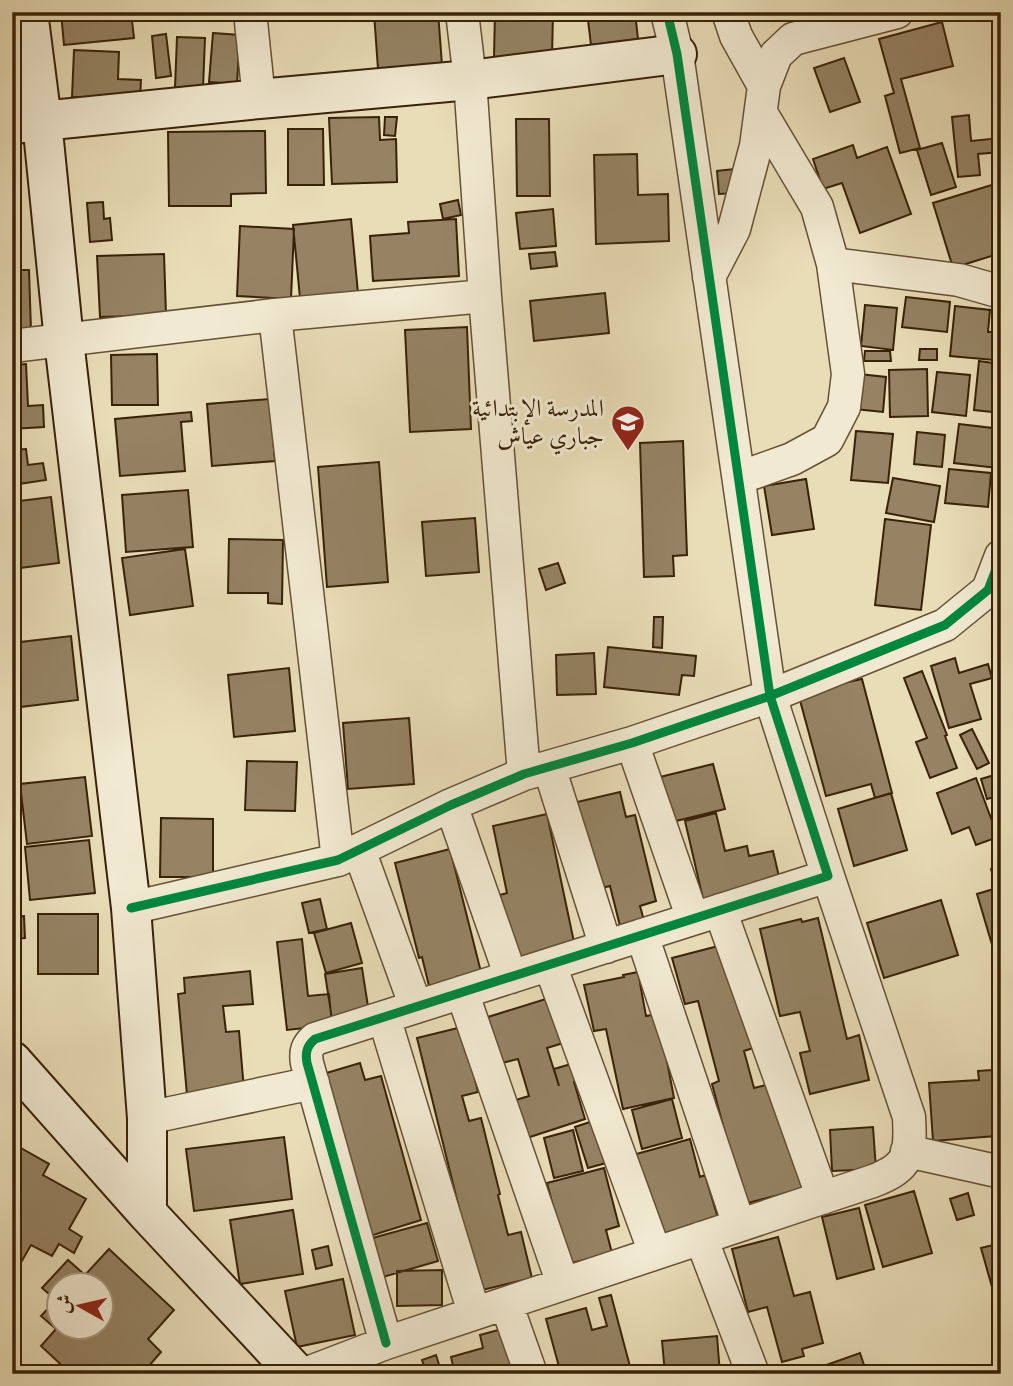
<svg xmlns="http://www.w3.org/2000/svg" width="1013" height="1386" viewBox="0 0 1013 1386" font-family="'IM FELL Great Primer',Amiri,serif">
  <style>
    .building { fill: #958364; stroke: #392208; stroke-width: 2; fill-rule: evenodd }
    .lines { fill: none; stroke-linecap: round; stroke-linejoin: round }
    .street-casing { stroke: #655134; stroke-width: 35 }
    .secondary-casing { stroke: #392208; stroke-width: 42 }
    .street { stroke: #f1e9d1; stroke-width: 32 }
    .secondary { stroke: #f1e9d1; stroke-width: 38 }
    .cycleway-casing { stroke: #f1e9d1; stroke-width: 13 }
    .cycleway { stroke: #00873e; stroke-width: 9 }
    .labels { text-anchor: middle; dominant-baseline: central; stroke-width: 6; stroke-linejoin: round; paint-order: stroke }
    .poi-label { font-size: 24px; fill: #392208; stroke: #f1e9d1; text-anchor: end }
  </style>
  <rect width="100%" height="100%" fill="#e9ddb8"/>
  <filter id="stains"><feTurbulence type="fractalNoise" baseFrequency=".00286" numOctaves="4"/><feColorMatrix values="0 0 0 0 .2 0 0 0 0 .09 0 0 0 0 .02 0 0 0 .5 -.17"/></filter>
  <radialGradient id="worn" r=".72"><stop offset=".6" stop-color="#630" stop-opacity="0"/><stop offset="1" stop-color="#630" stop-opacity=".3"/></radialGradient>
  <path class="building" d="M61 12H131L134 38 64 45Z
    M389 12H438L442 65 378 69 374 13Z
    M495 12H553L552 58 494 57Z
    M587 12H635L638 39 591 45Z
    M762 12H812V17Z
    M942 22 953 66 901 79 920 148 900 153 885 96 894 93 879 39Z
    M213 33 240 35 237 84 209 82Z
    M166 34 171 76 156 78 152 36Z
    M177 37 205 38 203 88H175Z
    M74 50 119 52 118 79 141 80 140 99 72 97Z
    M844 58 860 102 830 112 814 68Z
    M969 115 971 141 1001 138V152L978 154 980 175 958 177 952 117Z
    M379 117 380 140 396 139 397 182 332 184 329 118Z
    M385 117H397L395 136 384 135Z
    M516 119H549L550 196H517Z
    M288 129H323L324 185H288Z
    M265 131 266 193 231 194V206H169L168 132Z
    M942 143 956 187 931 195 917 150Z
    M853 145 857 158 887 147 911 214 860 233 842 183 823 189 813 159Z
    M637 154 638 195 668 194 669 241 596 244 594 155Z
    M734 169 737 193 719 194 717 171Z
    M995 184 1001 201V206L993 208 1001 232V253L953 268 933 203Z
    M458 200 461 215 443 219 440 204Z
    M103 202 104 219 110 218 112 240 90 242 87 203Z
    M553 209 556 246 520 249 516 213Z
    M351 219 358 293 300 298 293 225Z
    M456 219 459 276 373 281 370 236 409 233 408 222Z
    M240 226 294 229 291 299 237 296Z
    M555 252 557 266 531 269 529 254Z
    M164 254 166 315 100 317 97 256Z
    M12 270H29L31 331 12 332Z
    M605 293 609 333 534 341 530 301Z
    M906 297 950 302 947 332 902 327Z
    M865 305 897 308 893 350 861 346Z
    M955 306 990 310 988 332H997L994 360 950 356Z
    M467 327 471 429 410 432 405 330Z
    M920 349H937V360H919Z
    M865 351H890L891 361H864Z
    M157 354 158 405H112L111 355Z
    M979 361 1001 364V413L974 410Z
    M26 364 28 406 43 405 44 427 12 429V365Z
    M927 369 928 416 890 417 889 370Z
    M937 372 970 375 966 416 932 412Z
    M859 374 886 377 883 412 855 409Z
    M270 399 275 461 212 466 207 404Z
    M191 412 192 421 181 422 185 471 120 476 115 419Z
    M959 424 1001 429 997 468 954 463Z
    M856 431 893 434 888 483 851 480Z
    M917 432 945 435 942 467 914 464Z
    M683 441 687 555 673 556 674 576 644 577 640 443Z
    M26 449 28 465 43 463 46 480 12 485V450Z
    M379 462 388 582 327 587 318 467Z
    M949 469 991 473 988 507 945 503Z
    M893 478 940 486 934 522 886 513Z
    M806 479 814 529 772 535 764 486Z
    M188 490 193 547 126 552 122 495Z
    M51 497 59 563 12 569V502Z
    M475 518 479 572 426 576 422 522Z
    M885 519 931 525 921 610 875 605Z
    M229 539 283 540 282 604 268 603V593H228Z
    M185 549 193 606 130 615 122 558Z
    M558 563 565 583 546 590 539 569Z
    M654 617H663L662 648 653 647Z
    M71 636 78 700 12 708V643Z
    M608 647 696 656 694 676 682 675 679 695 604 687Z
    M594 653 596 694 557 695 556 655Z
    M955 658 959 673 988 664 992 678 970 684 981 719 949 728 931 666Z
    M289 668 295 731 234 737 228 675Z
    M922 671 947 735 945 736 957 768 930 778 916 742 927 738 904 678Z
    M862 679 892 793 875 798 871 784 826 796 798 693Z
    M409 718 414 784 348 789 343 723Z
    M972 729 989 763 977 769 960 735Z
    M247 761 297 762 295 811 245 810Z
    M713 764 725 809 672 822 660 777Z
    M1001 773V821L994 797 987 799 981 779Z
    M85 777 92 836 27 844 20 784Z
    M976 778 998 837 976 845 969 827 952 834 937 793Z
    M620 792 626 817 635 815 656 901 640 906 645 924 621 930 610 886 594 890 573 803Z
    M891 793 907 850 854 866 838 809Z
    M716 813 725 851 747 846 749 856 773 851 781 885 704 903 685 821Z
    M547 814 575 947 514 960 500 895 507 893 493 826Z
    M161 818 213 819V877H160Z
    M89 840 95 893 30 900 25 847Z
    M450 849 482 976 430 990 422 957 419 958 395 863Z
    M1001 865V975L977 894 997 888 991 869Z
    M320 899 327 929 309 933 302 903Z
    M941 900 958 955 884 978 867 923Z
    M38 914H98V974H38Z
    M24 916 25 938 12 939V917Z
    M818 918 847 1039 859 1035 869 1080 810 1094 800 1053 810 1051 800 1012 780 1016 760 929 801 919 802 922Z
    M351 923 362 963 326 973 314 933Z
    M302 939 308 996 329 994 332 1025 287 1030 277 942Z
    M726 944 753 1048 744 1051 754 1088 774 1083 802 1189 744 1204 712 1084 719 1081 698 1001 685 1004 672 958Z
    M362 968 369 1013 332 1019 325 974Z
    M250 971 253 1004 223 1006 226 1032 239 1031 244 1090 187 1095 178 994 185 993 184 978Z
    M638 972 646 1016 658 1014 674 1098 623 1109 606 1029 594 1031 584 985 624 977 623 975Z
    M549 998 563 1043 547 1048 559 1086 554 1069 571 1064 576 1082H574L585 1119 527 1138 516 1100 529 1096 518 1059 502 1063 488 1017Z
    M462 1027 478 1092 462 1096 469 1121 481 1118 500 1194 498 1195 508 1235 521 1232 532 1278 474 1292 454 1209 459 1208 417 1038Z
    M360 1063 365 1080 381 1076 421 1220 354 1241 323 1074Z
    M992 1070 996 1136 933 1141 929 1083 979 1080 978 1071Z
    M672 1099 682 1138 642 1149 632 1110Z
    M593 1121 606 1163 588 1168 575 1127Z
    M873 1127 876 1169 832 1171 830 1130Z
    M573 1130 583 1171 554 1178 544 1138Z
    M284 1137 292 1199 194 1211 186 1149Z
    M690 1139 700 1177 705 1175 718 1218 656 1236 633 1155Z
    M12 1143 49 1164 43 1175 86 1199 69 1229 82 1237 74 1253 59 1244 52 1256 31 1245 19 1266 12 1262Z
    M604 1168 619 1226 606 1230 612 1253 568 1264 547 1183Z
    M914 1191 932 1253 883 1267 865 1205Z
    M968 1193 974 1215 957 1220 950 1199Z
    M859 1208 874 1269 837 1279 822 1217Z
    M293 1210 303 1274 240 1284 230 1220Z
    M427 1223 438 1261 369 1281 358 1242Z
    M778 1237 794 1296 810 1292 823 1343 802 1349 804 1356 782 1362 767 1307 748 1312 732 1249Z
    M1001 1243V1284L992 1287 981 1248Z
    M328 1246 332 1265 316 1269 312 1250Z
    M109 1249 174 1310 148 1339 161 1352 142 1374H71L41 1346 56 1329 41 1316 56 1300 42 1288 68 1260 85 1275ZM60 1284H102V1326H60Z
    M442 1270V1305L397 1306V1271Z
    M343 1279 355 1335 297 1347 285 1291Z
    M611 1295 632 1374H561L546 1319 586 1308 592 1330 607 1326 599 1298Z
    M502 1329 514 1374H455L451 1357 483 1348 480 1335Z
    M717 1336 720 1374H665L662 1341Z
    M860 1353 867 1374H801Z
    M436 1355 442 1374H427L422 1360Z"/>
  <g class="lines">
    <g class="street-casing">
      <path id="street" d="M250 12 259 99
        M462 12 470 80 485 296 524 774
        M728 12 736 36 764 86
        M833 264 959 280 1001 292
        M709 277 734 229 756 146 764 86 776 55 793 39 897 12
        M275 315 338 860
        M12 346 275 315 485 296
        M739 478 792 459 827 440 844 407 848 374 833 264 817 207 761 113
        M632 743 693 919
        M549 767 606 947
        M451 805 511 977
        M359 850 416 1007
        M131 908 338 860 451 805 524 774 632 743 770 696 677 54 667 12
        M720 910 823 1198
        M642 935 739 1225
        M550 965 655 1253
        M462 992 563 1284
        M384 1017 474 1313
        M147 1118 313 1083
        M907 1151 1001 1172
        M701 1238 753 1374
        M506 1303 531 1374
        M386 1343 307 1063C305 1052 307 1046 315 1039L828 876 770 696 945 625 988 590 1001 556
        M305 1374 386 1343 873 1181C910 1167 911 1154 909 1117L828 876"/>
    </g>
    <g class="secondary-casing">
      <path id="secondary" d="M28 12 42 121 64 341 131 908 147 1118V1213
        M12 124 259 99 470 80 677 54
        M12 1061 147 1213 297 1374"/>
    </g>
    <use href="#street" class="street"/>
    <use href="#secondary" class="secondary"/>
    <g class="cycleway-casing">
      <path id="cycleway" d="M131 908 338 860 451 805 524 774 632 743 770 696 677 54 667 12
        M386 1343 307 1063C305 1052 307 1046 315 1039L828 876 770 696 945 625 988 590 1001 556"/>
    </g>
    <use href="#cycleway" class="cycleway"/>
  </g>
  <defs>
    <g id="school-pin" transform="scale(1.75)"><path d="M0 17L-7.5 6A9.5 9.5 0 1 1 7.5 6Z" fill="#8f2418" stroke="#f1e9d1"/><path d="M0-5L7-2L0 1L-7-2ZM-4 1L0 2.5L4 1V4Q0 6-4 4Z" fill="#fff"/></g>
  </defs>
  <g fill-rule="evenodd">
    <use href="#school-pin" x="628" y="422"/>
  </g>
  <g class="labels">
    <g class="poi-label">
      <text x="604" y="408">المدرسة الإبتدائية<tspan x="604" dy="28">جباري عياش</tspan></text>
    </g>
  </g>
  <rect width="1013" height="1386" fill="none" stroke="#e9ddb8" stroke-width="42"/>
  <rect x="14" y="14" width="985" height="1358" fill="none" stroke="#392208" stroke-width="3.5"/>
  <rect x="21" y="21" width="971" height="1344" fill="none" stroke="#392208" stroke-width="2"/>
  <g transform="translate(80 1306) rotate(278)"><circle r="33" fill="#f1e9d1" stroke="#a79981" stroke-width="2"/>
  <path d="M0-5L12 26L0 18L-12 26Z" fill="#8f2418"/>
  <text y="-10" font-size="19" font-weight="bold" text-anchor="middle" fill="#392208">ش</text>
  </g>
  <rect width="100%" height="100%" filter="url(#stains)"/>
  <rect width="100%" height="100%" fill="url(#worn)"/>
</svg>
